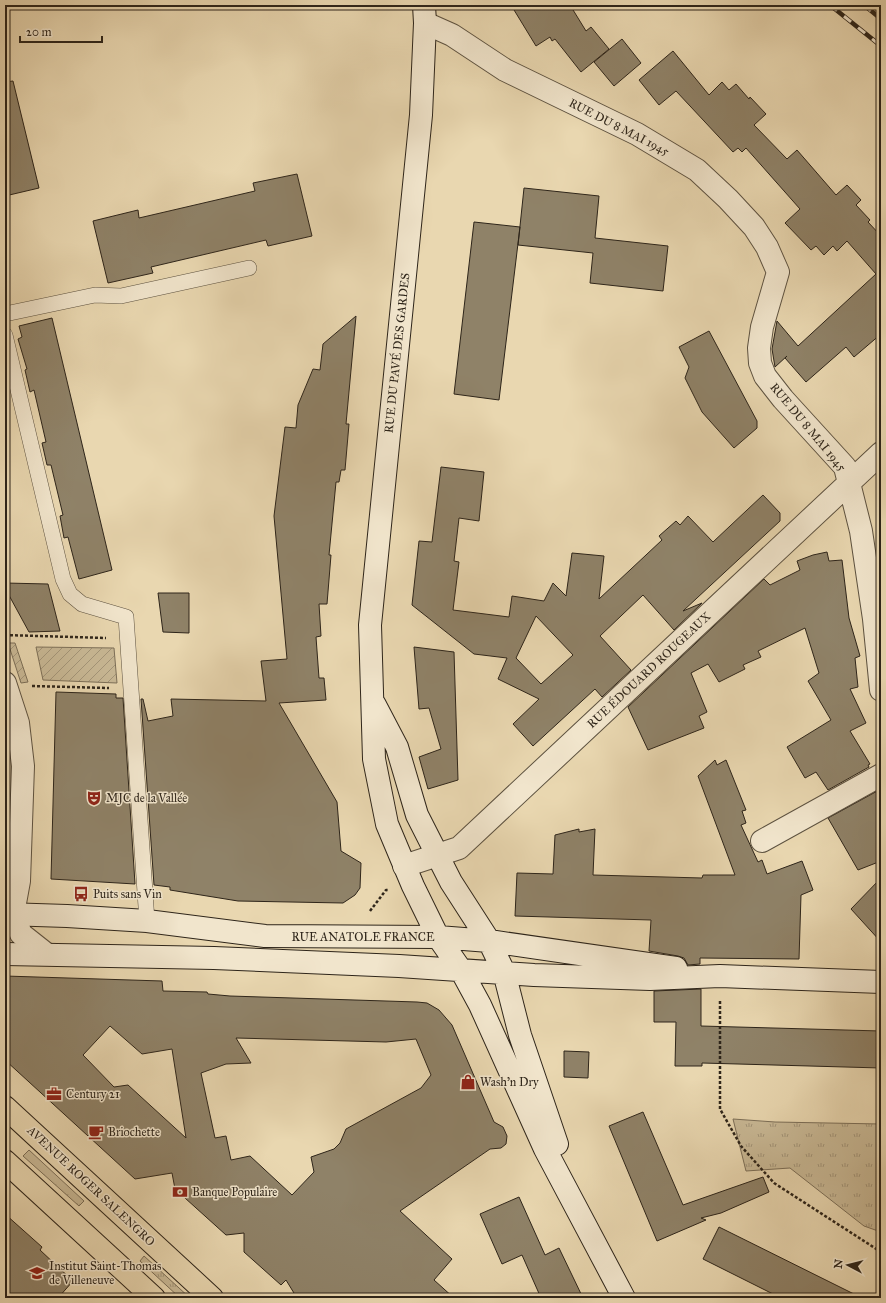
<svg xmlns="http://www.w3.org/2000/svg" width="886" height="1303" viewBox="0 0 886 1303" font-family="'IM FELL Great Primer',serif">
  <style>
    .grass { fill: url(#grass-tufts); stroke: #7c6f58 }
    .garden { fill: url(#garden-furrows); stroke: #7c6f58 }
    .building { fill: #8f8268; stroke: #2e251a; fill-rule: evenodd }
    .lines { fill: none; stroke-linecap: round; stroke-linejoin: round }
    .service-casing { stroke: #5d5240; stroke-width: 16 }
    .minor-casing { stroke: #5d5240; stroke-width: 24 }
    .secondary-casing { stroke: #2e251a; stroke-width: 24 }
    .primary-casing { stroke: #2e251a; stroke-width: 24 }
    .path { stroke: #2e251a; stroke-width: 2.5; stroke-dasharray: 3 2; stroke-linecap: butt }
    .service { stroke: #f1e5cc; stroke-width: 15 }
    .minor { stroke: #f1e5cc; stroke-width: 22 }
    .secondary { stroke: #f1e5cc; stroke-width: 22 }
    .primary { stroke: #e9d7b0; stroke-width: 22 }
    .rail-casing { stroke: #2e251a; stroke-width: 4.5 }
    .rail { stroke: #f1e5cc; stroke-width: 3; stroke-dasharray: 9; stroke-linecap: butt }
    .labels { text-anchor: middle; dominant-baseline: central; stroke-width: 3; stroke-linejoin: round; paint-order: stroke }
    .street-label { font-size: 12px; fill: #2e251a; stroke: #f1e5cc }
    .poi-label { font-size: 12px; fill: #2e251a; stroke: #f1e5cc; text-anchor: start }
  </style>
  <defs>
    <pattern id="grass-tufts" width="24" height="20" patternUnits="userSpaceOnUse"><rect width="24" height="20" fill="#c9b996"/><path d="M3 7l-1-3M5 7V3M7 7l1-3M15 17l-1-3M17 17v-4M19 17l1-3" fill="none" stroke="#a4967a"/></pattern>
    <pattern id="garden-furrows" width="10" height="10" patternUnits="userSpaceOnUse"><rect width="10" height="10" fill="#c9b996"/><path d="M-1 1l2-2M0 10L10 0M9 11l2-2" fill="none" stroke="#a4967a"/></pattern>
  </defs>
  <rect width="100%" height="100%" fill="#e9d7b0"/>
  <filter id="stains"><feTurbulence type="fractalNoise" baseFrequency=".005" numOctaves="4"/><feColorMatrix values="0 0 0 0 .2 0 0 0 0 .09 0 0 0 0 .02 0 0 0 .5 -.17"/></filter>
  <radialGradient id="worn" r=".72"><stop offset=".6" stop-color="#630" stop-opacity="0"/><stop offset="1" stop-color="#630" stop-opacity=".3"/></radialGradient>
  <path class="grass" d="M733 1119 775 1122 881 1124V1232L864 1226 790 1168 746 1171Z
    M29 1150 84 1201 79 1206 23 1156Z
    M144 1256 190 1298H180L140 1261Z"/>
  <path class="garden" d="M8 643H15L28 682 21 683Z
    M36 647 114 648 117 683 43 680Z"/>
  <path class="building" d="M511 5H570L586 31 591 27 609 49 581 72 555 39 552 41 550 37 536 46Z
    M622 39 641 63 614 86 594 62Z
    M673 51 709 95 722 82 729 90 736 84 749 99 750 97 766 114 754 125 787 159 797 150 836 195 847 185 861 200 856 205 870 220 868 222 881 236V334L854 357 846 347 806 382 785 358 787 356 775 367 772 349 777 321 798 346 876 274 847 241 837 251 833 246 824 255 816 246 811 250 785 223 800 209 746 148 742 152 738 148 733 152 676 91 659 105 639 80Z
    M13 81 39 188 5 196V82Z
    M297 174 312 236 268 246 266 240 151 267 153 273 108 283 93 221 138 210 139 218 255 191 253 183Z
    M524 188 599 196 595 238 668 246 663 291 590 283 593 253 518 245Z
    M474 222 520 227 499 400 454 394Z
    M356 316 346 424H349L345 470H341L339 482H336L329 555H331L327 604H319L321 636 316 637 319 678H324L326 700 279 703 337 802 341 851 361 863 360 888 355 895 343 903 238 901 170 890V887L154 885 141 699H143L148 721 173 716 171 699 266 701 261 661 287 659 274 516 285 427 296 428 298 405 313 369 320 370 323 344Z
    M52 318 112 570 79 579 68 537 64 538 60 516 63 515 51 465H47L42 443 46 442 34 390 30 392 25 370 27 369 18 339 22 337 19 326Z
    M709 331 757 421V428L734 448 702 412 685 378 689 367 679 347Z
    M441 467 484 472 479 521 459 518 454 561 459 562 453 610 509 617 512 596 544 601 553 583 566 596 572 553 604 556 599 599 662 540 659 536 676 521 680 525 688 516 713 542 763 495 780 513V521L683 611 702 603 674 630 643 595 600 636 631 670 602 697 595 689 533 746 513 724 539 699 498 679 507 658 474 654 412 605 419 541 432 542ZM536 616 573 655 541 684 516 658Z
    M827 552 829 561 842 560 849 618 860 656 855 658 858 687 850 689 866 723 850 731 870 764 868 765 869 767 828 790 816 772 805 778 787 747 831 720 808 681 819 673 805 628 758 651 761 657 743 665 745 669 719 682 708 664 691 673 707 712 699 716 704 728 648 750 628 707 764 579 770 585 800 570 797 561 813 555Z
    M5 583 48 584 60 631 29 632 5 588Z
    M158 593H189V633L163 632Z
    M414 647 454 652 458 780 428 789 419 757 441 749 429 708 419 709Z
    M56 692 116 694V698H123L135 884 51 879Z
    M715 760 717 765 726 760 746 810 742 811 746 823 741 825 758 862 762 860 767 874 802 861 813 890 801 895 799 959 700 958V964L688 965 684 958 678 956 649 951 651 920 515 916 517 873 553 874 555 835 579 829V832L595 829 593 875 702 878 703 875H735L698 776Z
    M881 789V861L858 870 828 818Z
    M881 878V942L851 909Z
    M5 976 162 981 163 991 207 992 208 994 230 996 417 1002 427 1003 439 1010 452 1025 494 1122 503 1127 507 1136 506 1144 501 1148 490 1149 400 1211 452 1259 434 1280 454 1298H297L286 1280 281 1285 244 1252V1233L226 1235 175 1189 172 1173 135 1179 5 1060ZM110 1026 142 1054 172 1049 186 1138 128 1085 114 1087 83 1055ZM236 1038 386 1042 416 1039 431 1075 421 1088 346 1129 340 1143 334 1149 311 1157 314 1172 292 1195 250 1156 231 1160 226 1136 215 1138 201 1073 226 1064 251 1063Z
    M701 989V1026L881 1031V1068L702 1063V1066H675L676 1022H654V991Z
    M564 1051 589 1052 588 1078 564 1077Z
    M643 1112 683 1205 763 1177 769 1192 721 1213 701 1218 706 1220 657 1241 609 1126Z
    M519 1197 545 1255 559 1248 583 1298H541L522 1255 502 1264 480 1214Z
    M5 1214 42 1247 40 1250 73 1281 58 1298H5Z
    M719 1227 862 1298H781L703 1259Z"/>
  <g class="lines">
    <g class="service-casing">
      <path id="service" d="M5 314 95 295 121 296 249 268
        M5 335 63 579 70 594 82 604 126 617 147 921"/>
    </g>
    <g class="minor-casing">
      <path id="minor" d="M425 23 452 35 505 70 637 134 697 170 728 199 754 227 767 247 778 272 762 327 759 348 760 363 765 376 783 399 845 467 861 531 874 619 881 690
        M5 683 18 723 23 766 19 881 13 914 21 934 45 953
        M762 841 881 775
        M404 866 459 848 881 453"/>
    </g>
    <g class="secondary-casing">
      <path id="secondary" d="M424 5 425 23 421 115 370 625 374 759 387 824 413 886 438 937 461 970 480 1005 545 1149 624 1298
        M375 705 397 747 417 815 451 882 489 941 504 972 520 1035 557 1144
        M5 914 67 916 147 921 265 936 438 937 489 941 676 968
        M5 954 214 958 399 966 534 975 650 979 720 976 881 982"/>
    </g>
    <g class="primary-casing">
      <path id="primary" d="M5 1107 212 1298
        M5 1161 154 1298"/>
    </g>
    <path class="path" d="M5 635 106 638
      M32 686 109 688
      M370 911 386 890H388
      M720 1001V1109L741 1146 774 1183 881 1252"/>
    <use href="#service" class="service"/>
    <use href="#minor" class="minor"/>
    <use href="#secondary" class="secondary"/>
    <use href="#primary" class="primary"/>
    <g class="rail-casing">
      <path id="rail" d="M830 5 881 46
        M864 5 881 19"/>
    </g>
    <use href="#rail" class="rail"/>
  </g>
  <defs>
    <g id="theatre-bare" transform="scale(1.2)"><path d="M-5-5.5Q0-4 5-5.5V0Q5 5 0 6Q-5 5-5 0ZM-3.3-2.5H-1v1.5H-3.3ZM1-2.5H3.3v1.5H1ZM-2.8 1Q0 5.5 2.8 1Z" fill="#8f2418" stroke="#f1e5cc" stroke-width="2.5" paint-order="stroke"/></g>
    <g id="bus-bare" transform="scale(1.2)"><path d="M-5-6H5V4H4V6H2V4H-2V6H-4V4H-5ZM-3.5-4V0h7V-4ZM-3.5 1.2v1.5H-2V1.2ZM2 1.2v1.5H3.5V1.2Z" fill="#8f2418" stroke="#f1e5cc" stroke-width="2.5" paint-order="stroke"/></g>
    <g id="shop-bare" transform="scale(1.2)"><path d="M-5-2.5h2.3a2.7 3.5 0 0 1 5.4 0H5L5.5 6h-11ZM-1.5-2.5h3a1.5 2.3 0 0 0-3 0Z" fill="#8f2418" stroke="#f1e5cc" stroke-width="2.5" paint-order="stroke"/></g>
    <g id="office-bare" transform="scale(1.2)"><path d="M-6-3h4V-5.5h4V-3h4V5H-6ZM-1-4.5V-3h2v-1.5ZM-6 0V1H6V0Z" fill="#8f2418" stroke="#f1e5cc" stroke-width="2.5" paint-order="stroke"/></g>
    <g id="cafe-bare" transform="scale(1.2)"><path d="M-5.5-4.5H6V0H3Q3 3.5 0 3.5H-2.5Q-5.5 3.5-5.5 0ZM3-3.2v2h1.7v-2ZM-6 4.5H4V6H-6Z" fill="#8f2418" stroke="#f1e5cc" stroke-width="2.5" paint-order="stroke"/></g>
    <g id="bank-bare" transform="scale(1.2)"><path d="M-6-4H6V4H-6ZM0-2.3a2.3 2.3 0 1 0 0 4.6a2.3 2.3 0 1 0 0-4.6Z" fill="#8f2418" stroke="#f1e5cc" stroke-width="2.5" paint-order="stroke"/></g>
    <g id="school-bare" transform="scale(1.2)"><path d="M0-5L7-2L0 1L-7-2ZM-4 1L0 2.5L4 1V4Q0 6-4 4Z" fill="#8f2418" stroke="#f1e5cc" stroke-width="2.5" paint-order="stroke"/></g>
  </defs>
  <g fill-rule="evenodd">
    <use href="#theatre-bare" x="94" y="798"/>
    <use href="#bus-bare" x="81" y="894"/>
    <use href="#shop-bare" x="468" y="1082"/>
    <use href="#office-bare" x="54" y="1094"/>
    <use href="#cafe-bare" x="96" y="1132"/>
    <use href="#bank-bare" x="180" y="1192"/>
    <use href="#school-bare" x="37" y="1273"/>
  </g>
  <g class="labels">
    <g class="street-label">
      <text transform="translate(619 127) rotate(27)">RUE DU 8 MAI 1945</text>
      <text transform="translate(397 353) rotate(-84)">RUE DU PAVÉ DES GARDES</text>
      <text transform="translate(808 427) rotate(50)">RUE DU 8 MAI 1945</text>
      <text transform="translate(649 670) rotate(-43)">RUE ÉDOUARD ROUGEAUX</text>
      <text x="363" y="937">RUE ANATOLE FRANCE</text>
      <text transform="translate(91 1186) rotate(43)">AVENUE ROGER SALENGRO</text>
    </g>
    <g class="poi-label">
      <text x="106" y="798">MJC de la Vallée</text>
      <text x="93" y="894">Puits sans Vin</text>
      <text x="480" y="1082">Wash'n Dry</text>
      <text x="66" y="1094">Century 21</text>
      <text x="108" y="1132">Briochette</text>
      <text x="192" y="1192">Banque Populaire</text>
      <text x="49" y="1266">Institut Saint-Thomas<tspan x="49" dy="14">de Villeneuve</tspan></text>
    </g>
  </g>
  <rect width="886" height="1303" fill="none" stroke="#e9d7b0" stroke-width="20"/>
  <rect x="6" y="6" width="874" height="1291" fill="none" stroke="#2e251a" stroke-width="2"/>
  <rect x="10" y="10" width="866" height="1283" fill="none" stroke="#2e251a"/>
  <g transform="translate(848 1265) rotate(277)" stroke="#f1e5cc" stroke-width="3" paint-order="stroke">
  <path d="M0-3L7 15L0 10L-7 15Z" fill="#2e251a"/>
  <text y="-6" font-size="11" font-weight="bold" text-anchor="middle" fill="#2e251a">N</text>
  </g>
  <path d="M20 36v6h82v-6" fill="none" stroke="#2e251a" stroke-width="2"/>
  <text x="26" y="36" font-size="12" fill="#2e251a" stroke="#f1e5cc" stroke-width="3" paint-order="stroke">20 m</text>
  <rect width="100%" height="100%" filter="url(#stains)"/>
  <rect width="100%" height="100%" fill="url(#worn)"/>
</svg>
